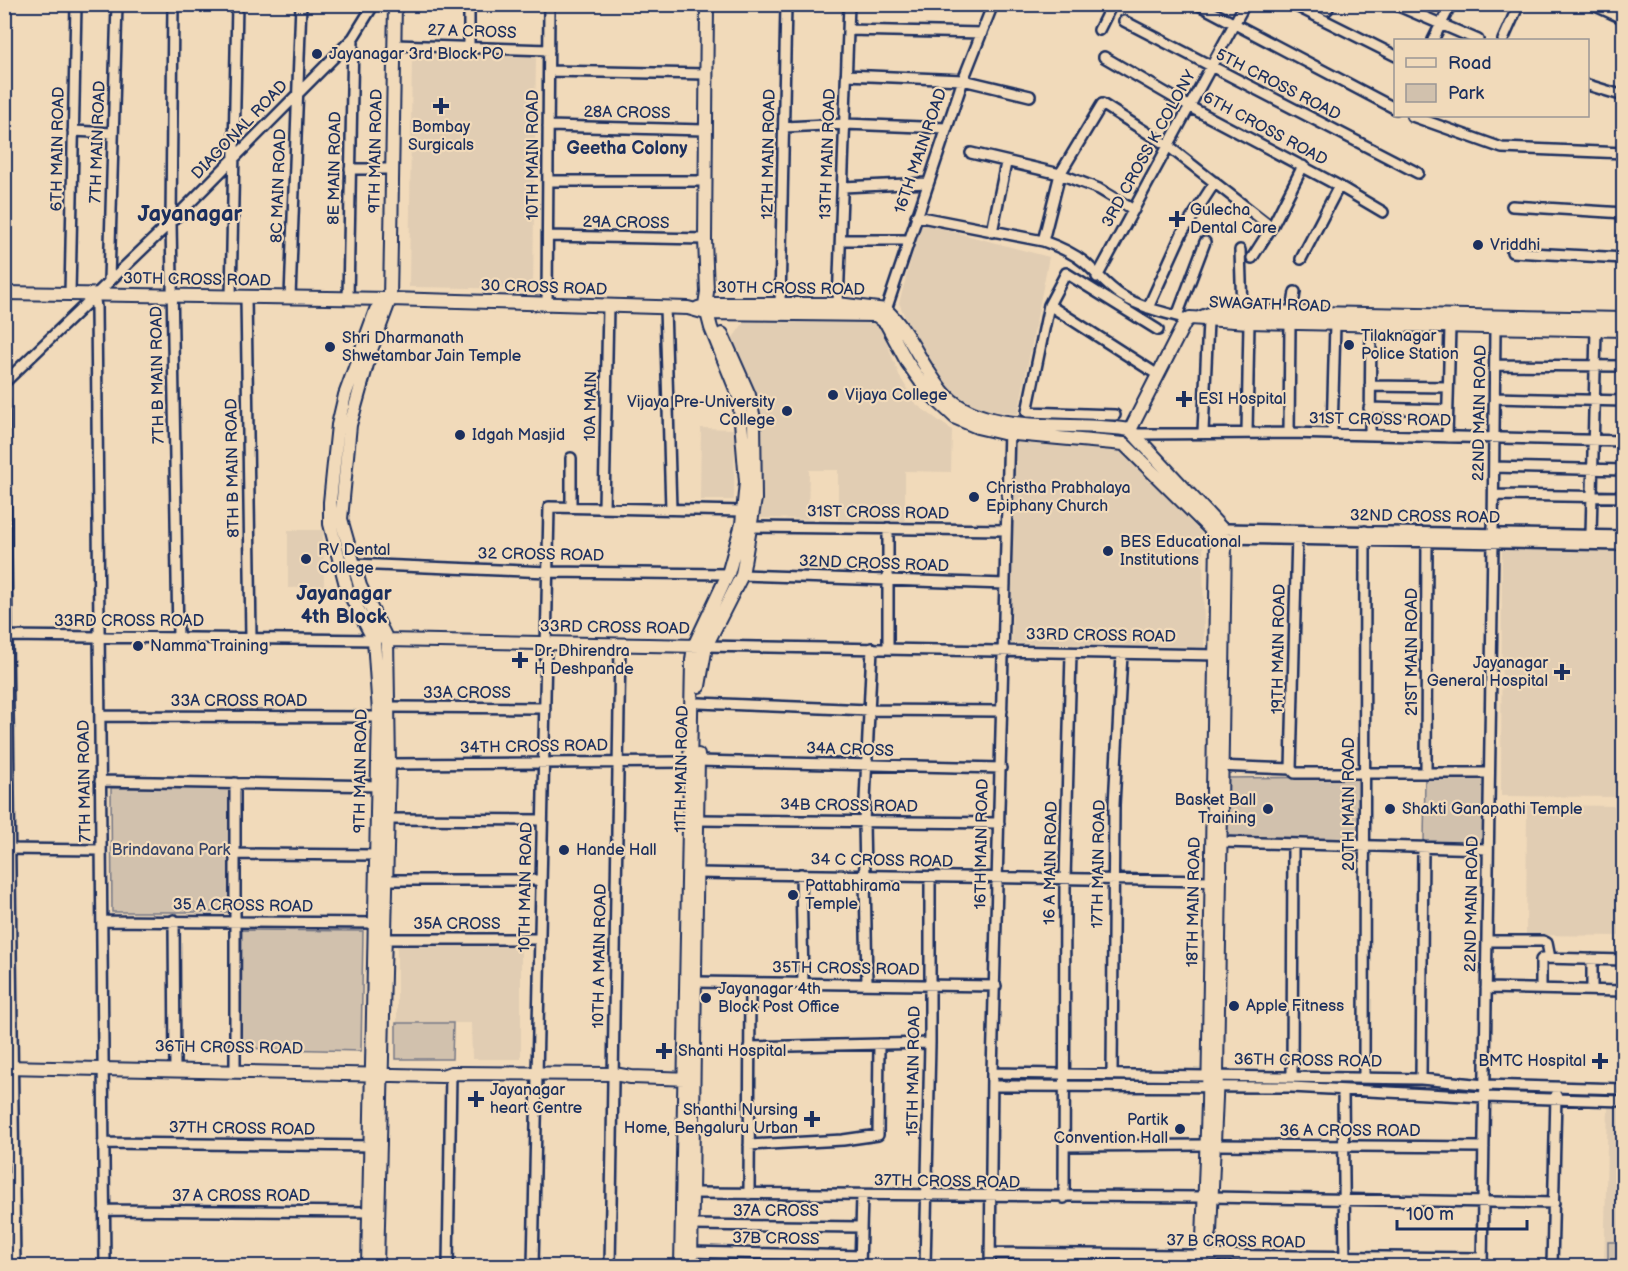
<svg xmlns="http://www.w3.org/2000/svg" width="1628" height="1271" viewBox="0 0 1628 1271" font-family="'Balsamiq Sans',sans-serif">
  <style>
    .built { fill: #e1cdb3 }
    .green { fill: #d1c1ad; stroke: #767886; stroke-width: 1.5 }
    .lines { fill: none; stroke-linecap: round; stroke-linejoin: round }
    .minor-casing { stroke: #1b2f5e; stroke-width: 14 }
    .major-casing { stroke: #1b2f5e; stroke-width: 16 }
    .minor { stroke: #f1daba; stroke-width: 9 }
    .major { stroke: #f1daba; stroke-width: 12 }
    .poi-dot { fill: #1b2f5e; stroke: #f1daba; stroke-width: 2 }
    .labels { text-anchor: middle; dominant-baseline: central; stroke-width: 4.5; stroke-linejoin: round; paint-order: stroke }
    .street-label { font-size: 16px; fill: #1b2f5e; stroke: #f1daba }
    .poi-label { font-size: 16px; fill: #1b2f5e; stroke: #f1daba; text-anchor: start }
    .park-label { font-size: 16px; fill: #36456a; stroke: #f1daba }
    .neighbourhood-label { font-size: 18px; font-weight: bold; fill: #1b2f5e; stroke: #f1daba }
    .quarter-label { font-size: 20px; font-weight: bold; fill: #1b2f5e; stroke: #f1daba }
    .district-label { font-size: 22px; font-weight: bold; fill: #1b2f5e; stroke: #f1daba }
  </style>
  <rect width="100%" height="100%" fill="#f1daba"/>
  <filter id="ink" filterUnits="userSpaceOnUse"><feTurbulence type="fractalNoise" baseFrequency=".0167" numOctaves="2"/><feDisplacementMap in="SourceGraphic" scale="12" xChannelSelector="R" yChannelSelector="G"/><feConvolveMatrix kernelMatrix="1 2 1 2 8 2 1 2 1" color-interpolation-filters="sRGB"/></filter>
  <g filter="url(#ink)">
    <path class="built" d="M412 52 536 54 533 289 409 287Z
      M921 223 1049 257 1018 414 977 409 962 401 938 379 913 336 899 303Z
      M745 321 879 322 900 377 917 405 952 430 951 472 905 471V521L838 520V470H809L808 519 760 518 762 443 759 422 752 385 732 339Z
      M701 428 735 429 734 500H700Z
      M1012 439 1090 443 1125 453 1203 535 1204 647 1012 643Z
      M288 530H323L324 587 288 588Z
      M1502 545 1623 547V797L1501 796Z
      M1527 805 1623 806V936L1526 935Z
      M397 944H521V1059H472L471 1023H397Z
      M1608 1105H1623V1266H1604Z"/>
    <path class="green" d="M1360 777V841L1222 839 1224 778Z
      M1425 777H1485V843L1424 842Z
      M231 787 232 912H112L111 788Z
      M242 930 363 931 361 1051 241 1048Z
      M396 1023H453L452 1059H396Z
      M1608 1242H1623V1266H1608Z"/>
    <g class="lines">
      <g class="minor-casing">
        <path id="minor" d="M173 4 171 222 178 637
          M1197 4 1396 109
          M1292 4 1396 56
          M1317 4 1327 10 1330 4
          M1394 4 1478 40
          M1591 4 1624 19
          M1124 21 1418 173
          M848 30 982 33
          M1099 30 1112 4
          M1433 40 1451 4
          M1503 40 1519 4
          M395 45 549 50
          M469 47V4
          M1104 57 1190 107 1339 186 1301 259
          M549 71 707 74
          M846 75 963 80 1030 96
          M1588 85 1624 96
          M1412 116 1502 148 1624 153
          M548 126 705 130
          M785 127 845 124 947 128
          M73 131 113 133
          M971 153 1060 174 1099 189 1134 210
          M350 169H392
          M548 181H705
          M1339 186 1383 212
          M843 187 927 183
          M1512 206 1624 213
          M916 216 1043 241C1057 246 1072 252 1084 262 1097 273 1107 287 1122 296 1142 308 1166 313 1188 319
          M992 232 1006 163
          M548 236 705 239
          M841 240H908
          M1043 241 1060 174 1102 104 1168 146 1270 226 1273 225 1303 166
          M1240 250 1242 311
          M1512 252 1624 258
          M1252 258 1273 225
          M1097 277 1245 4
          M109 280 117 4
          M70 294 76 4
          M94 294 96 307 105 1266
          M231 297 237 4
          M246 297 251 638
          M290 297 301 4
          M348 298 353 38
          M780 304 786 4
          M838 304 849 4
          M547 305 549 4
          M1049 305 1158 375
          M665 307 671 509
          M1148 308 1182 233 1215 182
          M886 310 963 80 993 4
          M1292 312 1295 292
          M1177 316 1205 242
          M1496 365 1624 366
          M4 383 171 222 353 38 374 4
          M1370 386 1448 387
          M1495 398 1624 401
          M4 400 15 1266
          M1369 408 1447 410
          M1115 415 1027 412 1049 305 1066 273 1158 330
          M1203 432 1208 321
          M1247 432 1249 322
          M1289 433 1290 323
          M1136 434 1289 433 1624 441
          M1332 434 1335 324
          M1370 434 1371 325
          M1447 437 1450 327
          M571 458V506
          M1494 467 1624 470
          M1494 495 1624 497
          M604 507 608 306
          M751 527 1006 530
          M1226 529 1624 536
          M1493 533 1495 329
          M1591 535 1596 330
          M1227 538 1624 545
          M353 564 548 572 728 574
          M742 575 1005 584
          M4 636 377 640
          M706 646 1219 655
          M888 649V528
          M699 703 868 710 1002 711
          M389 707 545 708
          M100 716 379 717
          M698 761 1001 768
          M384 764 690 762
          M1216 766 1291 769
          M1291 769 1297 534
          M1291 769 1295 773H1489
          M1426 773 1427 537
          M100 781 382 786
          M235 783V1072
          M387 819 542 820
          M697 820 999 823
          M1221 842 1488 849
          M4 849 101 850
          M235 854 377 855
          M697 873 1210 881
          M801 874 803 983
          M385 880H541
          M174 920 175 1071
          M102 921 381 923
          M380 939H540
          M1487 941H1543L1547 943 1550 958
          M1592 959V990
          M695 982 996 986
          M867 984 864 822 872 648
          M1486 988 1624 991
          M1541 988V960L1543 958 1624 960
          M749 1047 930 1043
          M992 1073 1421 1079 1485 1085 1624 1089
          M1112 1074 1114 805 1122 654
          M1292 1076 1293 844
          M1364 1078 1365 531
          M1421 1079 1423 847
          M992 1086 1291 1087 1485 1097 1624 1101
          M1343 1091 1345 1266
          M103 1143 375 1146
          M749 1145 843 1140 878 1135 879 1044
          M1215 1145 1484 1147
          M1064 1146 1207 1145
          M692 1193 1202 1197
          M749 1194 750 983
          M1211 1197 1554 1203
          M1064 1198 1065 879 1071 653
          M104 1210 373 1212
          M691 1225 861 1227
          M691 1252 860 1256
          M990 1253 1482 1258
          M448 1266 451 1073
          M533 1266 549 507 744 511
          M610 1266 620 646
          M860 1266 862 1196
          M925 1266 930 1043V877
          M990 1266 992 1073 1009 429
          M1482 1266 1493 542
          M1552 1266 1556 1095"/>
      </g>
      <g class="major-casing">
        <path id="major" d="M4 293 390 299 688 308 706 313 876 315 886 323 907 362 929 393 956 418 977 427 1003 433 1124 444 1215 534
          M698 308 712 304H838L886 310C911 333 923 371 947 396 986 437 1078 420 1130 430L1221 528
          M1199 318 1217 311 1624 319
          M1130 430 1185 322 1190 318 1249 322 1624 330
          M387 640 700 646
          M699 686 706 646 742 575 755 499 754 419 749 395 722 334
          M4 1067C150 1071 296 1072 442 1076L451 1073 614 1074 631 1077 692 1079
          M1210 1232 1217 1075 1225 539
          M368 1266 379 712 374 640 347 589 330 524V502L338 425 345 395 376 310 389 300
          M377 1266 389 764 387 640 360 586 341 519 350 425 371 350 390 299 395 4
          M681 1266 692 660 694 646 728 574 742 524 746 482 739 397 711 328 705 305 707 292 705 239 707 4
          M691 1266 698 755
          M1202 1266 1208 1104 1217 538"/>
      </g>
      <use href="#minor" class="minor"/>
      <use href="#major" class="major"/>
    </g>
  </g>
  <g class="poi-dot">
    <circle cx="317" cy="54" r="6"/>
    <path d="M438 97h6v6h6v6h-6v6h-6v-6h-6v-6h6z"/>
    <path d="M1174 210h6v6h6v6h-6v6h-6v-6h-6v-6h6z"/>
    <circle cx="1478" cy="245" r="6"/>
    <circle cx="1349" cy="345" r="6"/>
    <circle cx="330" cy="347" r="6"/>
    <circle cx="833" cy="395" r="6"/>
    <path d="M1181 390h6v6h6v6h-6v6h-6v-6h-6v-6h6z"/>
    <circle cx="787" cy="411" r="6"/>
    <circle cx="460" cy="435" r="6"/>
    <circle cx="974" cy="497" r="6"/>
    <circle cx="1108" cy="551" r="6"/>
    <circle cx="306" cy="559" r="6"/>
    <circle cx="138" cy="646" r="6"/>
    <path d="M517 651h6v6h6v6h-6v6h-6v-6h-6v-6h6z"/>
    <path d="M1559 663h6v6h6v6h-6v6h-6v-6h-6v-6h6z"/>
    <circle cx="1268" cy="809" r="6"/>
    <circle cx="1390" cy="809" r="6"/>
    <circle cx="564" cy="850" r="6"/>
    <circle cx="793" cy="895" r="6"/>
    <circle cx="706" cy="998" r="6"/>
    <circle cx="1234" cy="1006" r="6"/>
    <path d="M661 1042h6v6h6v6h-6v6h-6v-6h-6v-6h6z"/>
    <path d="M1597 1052h6v6h6v6h-6v6h-6v-6h-6v-6h6z"/>
    <path d="M473 1090h6v6h6v6h-6v6h-6v-6h-6v-6h6z"/>
    <path d="M809 1110h6v6h6v6h-6v6h-6v-6h-6v-6h6z"/>
    <circle cx="1180" cy="1129" r="6"/>
  </g>
  <g class="labels">
    <g class="street-label">
      <text transform="translate(472 32) rotate(2)">27 A CROSS</text>
      <text transform="translate(1278 85) rotate(27)">5TH CROSS ROAD</text>
      <text transform="translate(627 113) rotate(1)">28A CROSS</text>
      <text transform="translate(1265 129) rotate(28)">6TH CROSS ROAD</text>
      <text transform="translate(240 130) rotate(-46)">DIAGONAL ROAD</text>
      <text transform="translate(98 142) rotate(-88)">7TH MAIN ROAD</text>
      <text transform="translate(58 149) rotate(-89)">6TH MAIN ROAD</text>
      <text transform="translate(1149 149) rotate(-61)">3RD CROSS K COLONY</text>
      <text transform="translate(376 151) rotate(-89)">9TH MAIN ROAD</text>
      <text transform="translate(921 151) rotate(-71)">16TH MAIN ROAD</text>
      <text transform="translate(769 154) rotate(-89)">12TH MAIN ROAD</text>
      <text transform="translate(828 154) rotate(-88)">13TH MAIN ROAD</text>
      <text transform="translate(533 155) rotate(-90)">10TH MAIN ROAD</text>
      <text transform="translate(335 168) rotate(-89)">8E MAIN ROAD</text>
      <text transform="translate(279 186) rotate(-88)">8C MAIN ROAD</text>
      <text transform="translate(626 223) rotate(1)">29A CROSS</text>
      <text transform="translate(197 280) rotate(1)">30TH CROSS ROAD</text>
      <text transform="translate(544 288) rotate(2)">30 CROSS ROAD</text>
      <text transform="translate(791 289) rotate(1)">30TH CROSS ROAD</text>
      <text transform="translate(1270 305) rotate(2)">SWAGATH ROAD</text>
      <text transform="translate(158 375) rotate(-91)">7TH B MAIN ROAD</text>
      <text transform="translate(591 406) rotate(-89)">10A MAIN</text>
      <text transform="translate(1480 413) rotate(-89)">22ND MAIN ROAD</text>
      <text transform="translate(1380 420) rotate(1)">31ST CROSS ROAD</text>
      <text transform="translate(233 468) rotate(-91)">8TH B MAIN ROAD</text>
      <text transform="translate(878 513) rotate(1)">31ST CROSS ROAD</text>
      <text transform="translate(1425 517) rotate(1)">32ND CROSS ROAD</text>
      <text transform="translate(541 555) rotate(1)">32 CROSS ROAD</text>
      <text transform="translate(874 564) rotate(2)">32ND CROSS ROAD</text>
      <text x="129" y="621">33RD CROSS ROAD</text>
      <text transform="translate(615 628) rotate(1)">33RD CROSS ROAD</text>
      <text transform="translate(1101 636) rotate(1)">33RD CROSS ROAD</text>
      <text transform="translate(1279 649) rotate(-89)">19TH MAIN ROAD</text>
      <text transform="translate(1412 652) rotate(-90)">21ST MAIN ROAD</text>
      <text x="467" y="693">33A CROSS</text>
      <text x="239" y="701">33A CROSS ROAD</text>
      <text transform="translate(534 747) rotate(-1)">34TH CROSS ROAD</text>
      <text transform="translate(850 750) rotate(2)">34A CROSS</text>
      <text transform="translate(682 769) rotate(-89)">11TH MAIN ROAD</text>
      <text transform="translate(361 771) rotate(-89)">9TH MAIN ROAD</text>
      <text transform="translate(85 781) rotate(-91)">7TH MAIN ROAD</text>
      <text transform="translate(1349 804) rotate(-90)">20TH MAIN ROAD</text>
      <text transform="translate(849 806) rotate(1)">34B CROSS ROAD</text>
      <text transform="translate(982 844) rotate(-89)">16TH MAIN ROAD</text>
      <text transform="translate(882 861) rotate(1)">34 C CROSS ROAD</text>
      <text transform="translate(1051 863) rotate(-89)">16 A MAIN ROAD</text>
      <text transform="translate(1099 864) rotate(-89)">17TH MAIN ROAD</text>
      <text transform="translate(526 887) rotate(-89)">10TH MAIN ROAD</text>
      <text transform="translate(1194 902) rotate(-89)">18TH MAIN ROAD</text>
      <text transform="translate(1472 904) rotate(-89)">22ND MAIN ROAD</text>
      <text transform="translate(243 906) rotate(1)">35 A CROSS ROAD</text>
      <text x="457" y="924">35A CROSS</text>
      <text transform="translate(600 956) rotate(-89)">10TH A MAIN ROAD</text>
      <text transform="translate(846 969) rotate(1)">35TH CROSS ROAD</text>
      <text transform="translate(229 1048) rotate(1)">36TH CROSS ROAD</text>
      <text transform="translate(1308 1061) rotate(1)">36TH CROSS ROAD</text>
      <text transform="translate(914 1071) rotate(-89)">15TH MAIN ROAD</text>
      <text transform="translate(242 1129) rotate(1)">37TH CROSS ROAD</text>
      <text x="1350" y="1131">36 A CROSS ROAD</text>
      <text transform="translate(947 1182) rotate(1)">37TH CROSS ROAD</text>
      <text x="241" y="1196">37 A CROSS ROAD</text>
      <text x="776" y="1211">37A CROSS</text>
      <text transform="translate(776 1239) rotate(1)">37B CROSS</text>
      <text transform="translate(1236 1242) rotate(1)">37 B CROSS ROAD</text>
    </g>
    <g class="poi-label">
      <text x="329" y="54">Jayanagar 3rd Block PO</text>
      <text x="441" y="127" text-anchor="middle">Bombay<tspan x="441" dy="18">Surgicals</tspan></text>
      <text x="1190" y="210">Gulecha<tspan x="1190" dy="18">Dental Care</tspan></text>
      <text x="1490" y="245">Vriddhi</text>
      <text x="1361" y="336">Tilaknagar<tspan x="1361" dy="18">Police Station</tspan></text>
      <text x="342" y="338">Shri Dharmanath<tspan x="342" dy="18">Shwetambar Jain Temple</tspan></text>
      <text x="845" y="395">Vijaya College</text>
      <text x="1198" y="399">ESI Hospital</text>
      <text x="775" y="402" text-anchor="end">Vijaya Pre-University<tspan x="775" dy="18">College</tspan></text>
      <text x="472" y="435">Idgah Masjid</text>
      <text x="986" y="488">Christha Prabhalaya<tspan x="986" dy="18">Epiphany Church</tspan></text>
      <text x="1120" y="542">BES Educational<tspan x="1120" dy="18">Institutions</tspan></text>
      <text x="318" y="550">RV Dental<tspan x="318" dy="18">College</tspan></text>
      <text x="150" y="646">Namma Training</text>
      <text x="534" y="651">Dr. Dhirendra<tspan x="534" dy="18">H Deshpande</tspan></text>
      <text x="1548" y="663" text-anchor="end">Jayanagar<tspan x="1548" dy="18">General Hospital</tspan></text>
      <text x="1256" y="800" text-anchor="end">Basket Ball<tspan x="1256" dy="18">Training</tspan></text>
      <text x="1402" y="809">Shakti Ganapathi Temple</text>
      <text x="576" y="850">Hande Hall</text>
      <text x="805" y="886">Pattabhirama<tspan x="805" dy="18">Temple</tspan></text>
      <text x="718" y="989">Jayanagar 4th<tspan x="718" dy="18">Block Post Office</tspan></text>
      <text x="1246" y="1006">Apple Fitness</text>
      <text x="678" y="1051">Shanti Hospital</text>
      <text x="1586" y="1061" text-anchor="end">BMTC Hospital</text>
      <text x="490" y="1090">Jayanagar<tspan x="490" dy="18">heart Centre</tspan></text>
      <text x="798" y="1110" text-anchor="end">Shanthi Nursing<tspan x="798" dy="18">Home, Bengaluru Urban</tspan></text>
      <text x="1168" y="1120" text-anchor="end">Partik<tspan x="1168" dy="18">Convention Hall</tspan></text>
    </g>
    <g class="park-label">
      <text x="171" y="850">Brindavana Park</text>
    </g>
    <g class="neighbourhood-label">
      <text x="627" y="148">Geetha Colony</text>
    </g>
    <g class="quarter-label">
      <text x="344" y="594">Jayanagar<tspan x="344" dy="23">4th Block</tspan></text>
    </g>
    <g class="district-label">
      <text x="190" y="214">Jayanagar</text>
    </g>
  </g>
  <rect width="1628" height="1271" fill="none" stroke="#f1daba" stroke-width="24"/>
  <rect x="12" y="12" width="1604" height="1247" fill="none" stroke="#1b2f5e" stroke-width="2" filter="url(#ink)"/>
  <rect x="1394" y="39" width="195" height="78" fill="#f1daba" stroke="#9b9695" stroke-width="1.5"/>
  <rect x="1406" y="58" width="30" height="9" fill="#f1daba" stroke="#9b9695" stroke-width="1.5"/>
  <text x="1448" y="69" font-size="18" fill="#1b2f5e">Road</text>
  <rect x="1406" y="84" width="30" height="18" fill="#d1c1ad" stroke="#9b9695" stroke-width="1.5"/>
  <text x="1448" y="99" font-size="18" fill="#1b2f5e">Park</text>
  <path d="M1397 1220v9h130v-9" fill="none" stroke="#1b2f5e" stroke-width="3"/>
  <text x="1406" y="1220" font-size="18" fill="#1b2f5e" stroke="#f1daba" stroke-width="4.5" paint-order="stroke">100 m</text>
</svg>
